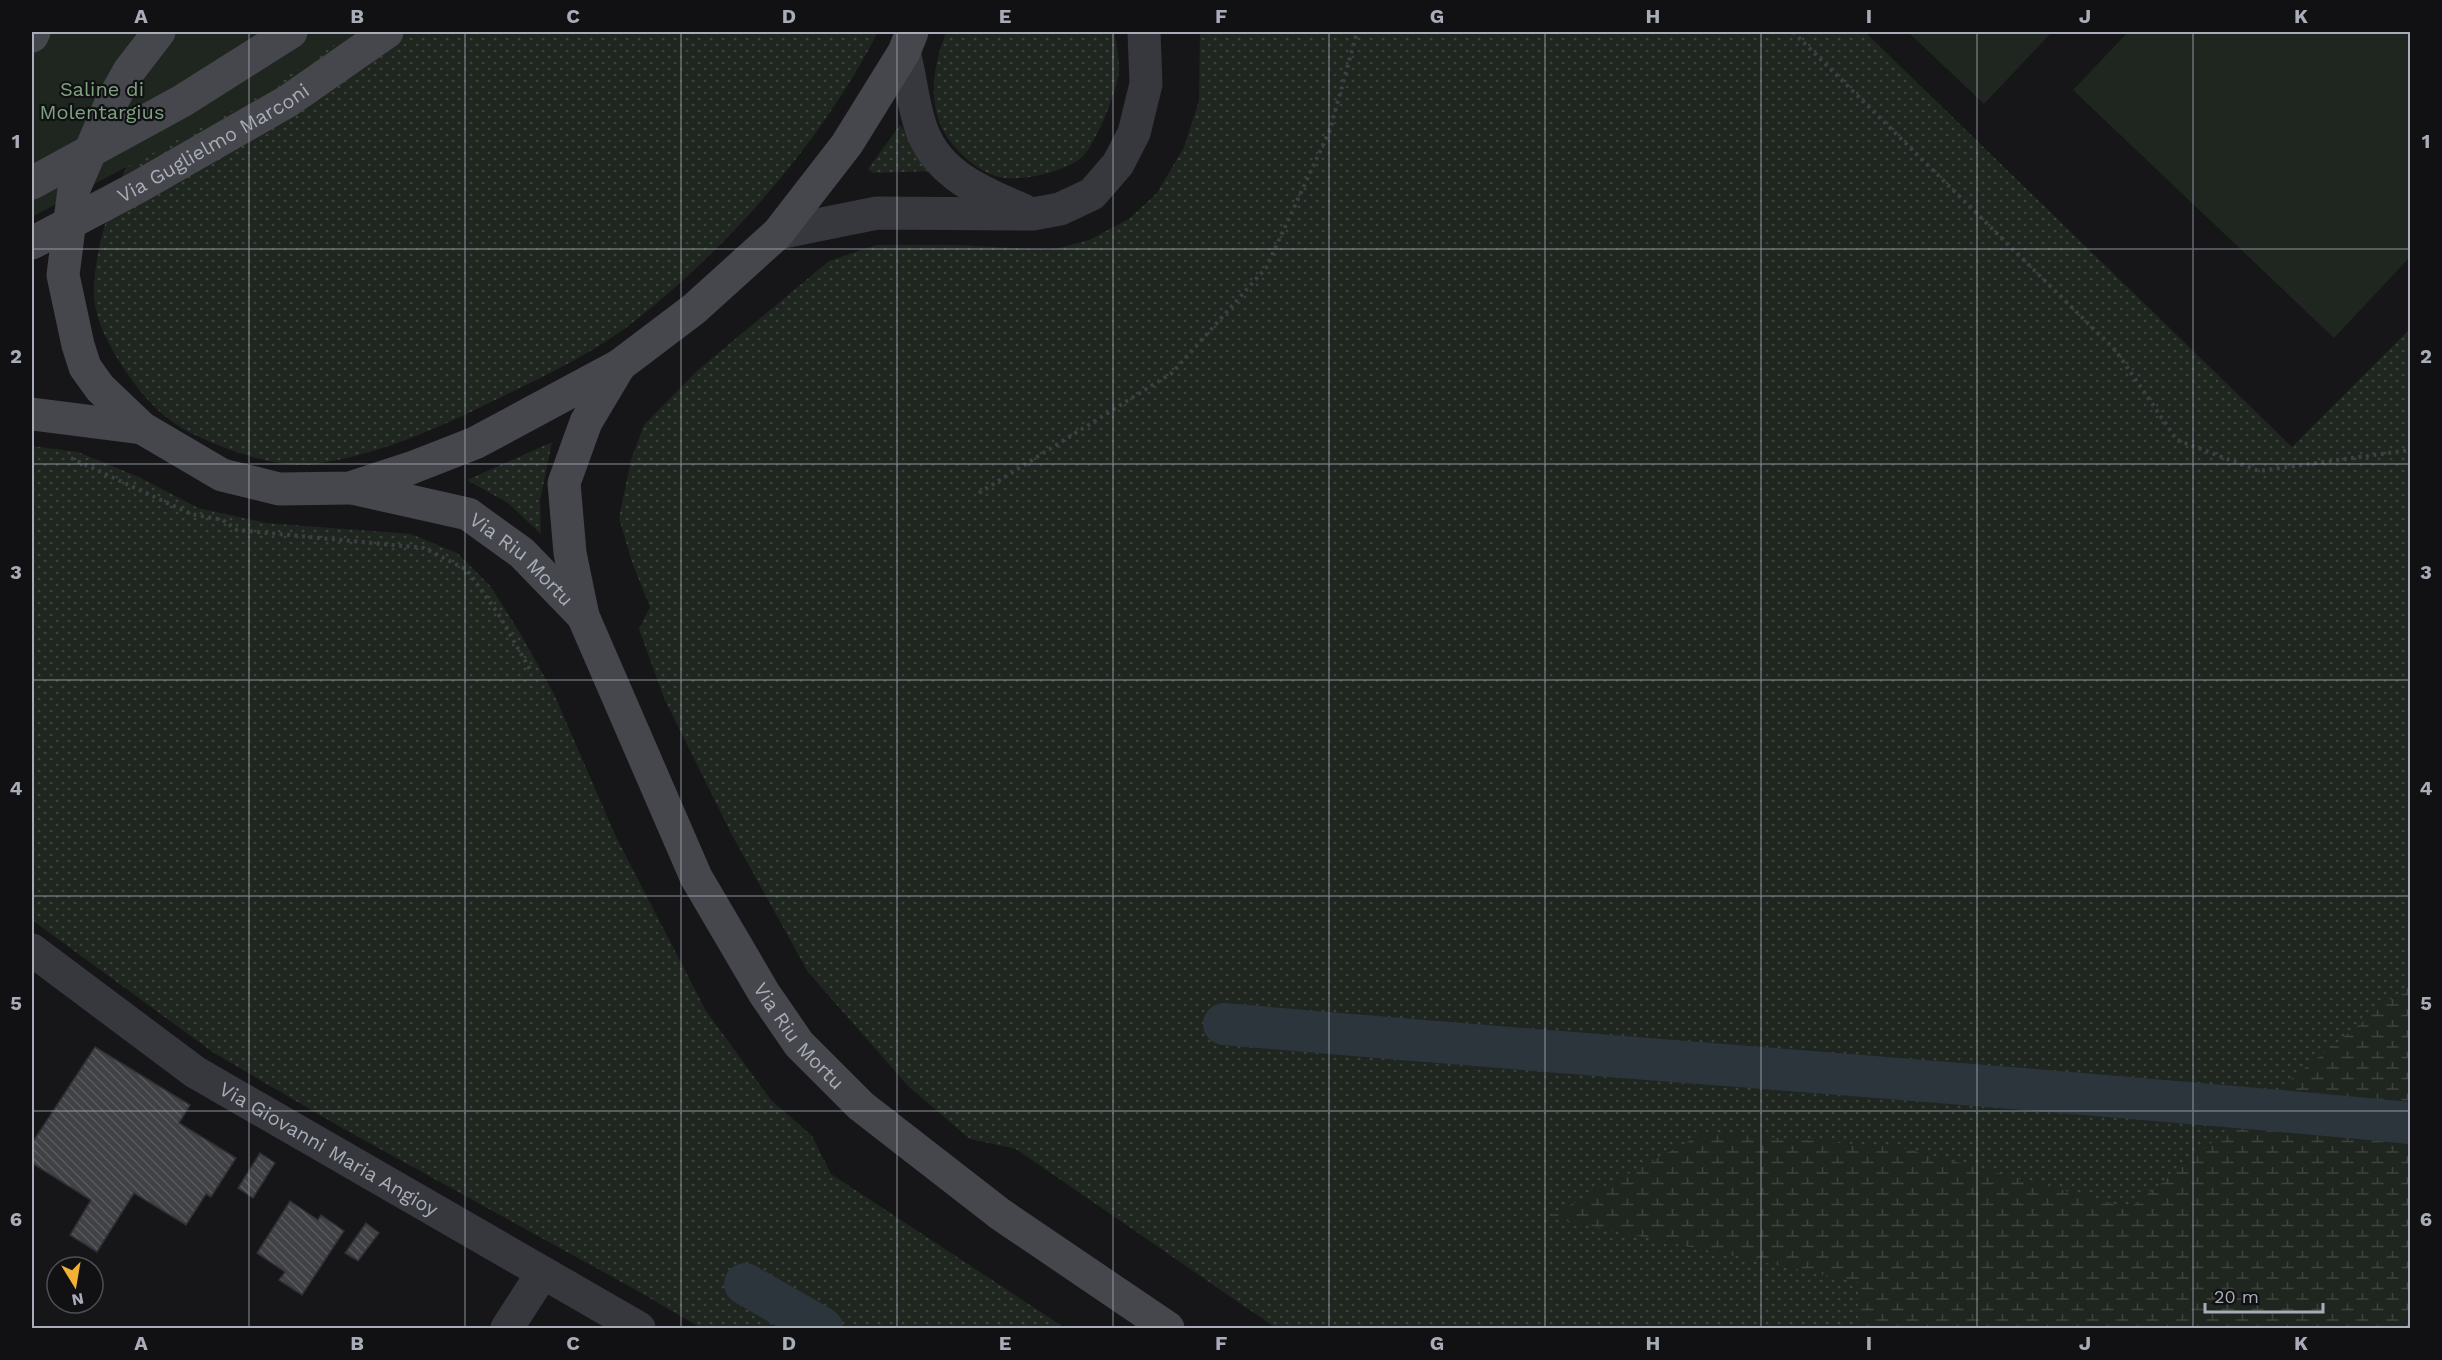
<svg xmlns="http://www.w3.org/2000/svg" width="2442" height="1360" viewBox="0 0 2442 1360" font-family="'Work Sans',sans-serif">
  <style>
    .grass { fill: url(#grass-dots) }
    .wetland { fill: url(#wetland-marsh) }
    .park { fill: #1e261f }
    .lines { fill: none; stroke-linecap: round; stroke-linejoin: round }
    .canal { stroke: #2c353c; stroke-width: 42 }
    .building { fill: url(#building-back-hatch); stroke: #303034; stroke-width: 1.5 }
    .path { stroke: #3d3f44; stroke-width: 4; stroke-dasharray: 3 4.5; stroke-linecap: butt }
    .minor { stroke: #37383d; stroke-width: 33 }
    .secondary { stroke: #45474d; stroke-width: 33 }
    .secondary-bridge { stroke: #45474d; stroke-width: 33 }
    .grid { fill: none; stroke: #a8adb8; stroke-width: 1.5; stroke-opacity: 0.55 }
    .labels { text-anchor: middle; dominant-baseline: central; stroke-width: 4.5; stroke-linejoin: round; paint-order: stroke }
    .park-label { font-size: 20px; fill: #7fa381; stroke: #111113 }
    .street-label { font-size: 20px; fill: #a8adb8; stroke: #111113 }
    .neatline { fill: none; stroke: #a8adb8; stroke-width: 2 }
    .grid-label { font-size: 20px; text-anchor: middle; font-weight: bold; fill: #a8adb8 }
  </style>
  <defs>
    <pattern id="grass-dots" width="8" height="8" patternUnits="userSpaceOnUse" patternTransform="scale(1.5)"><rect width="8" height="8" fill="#1e261f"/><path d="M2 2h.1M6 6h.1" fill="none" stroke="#3c433d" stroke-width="1.8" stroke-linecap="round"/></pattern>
    <pattern id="wetland-marsh" width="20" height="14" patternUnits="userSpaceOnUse" patternTransform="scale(1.5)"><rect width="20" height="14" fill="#1e261f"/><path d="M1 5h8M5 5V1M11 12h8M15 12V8" fill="none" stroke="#3c433d"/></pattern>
    <pattern id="building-back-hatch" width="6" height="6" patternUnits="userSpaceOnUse" patternTransform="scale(1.5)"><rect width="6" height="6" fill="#404145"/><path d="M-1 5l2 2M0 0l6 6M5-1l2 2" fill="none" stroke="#595a5e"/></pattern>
  </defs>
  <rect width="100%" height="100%" fill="#161618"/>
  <path class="grass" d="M199 32H878C822 141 732 244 636 320 593 354 540 378 491 402 437 429 377 455 316 464 279 469 228 451 195 435 167 422 144 399 127 373 112 351 95 322 94 295 92 217 157 97 199 32Z
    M946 32H1114C1116 43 1119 56 1119 68 1120 86 1094 149 1080 159 1061 172 1028 180 1005 178 978 175 947 145 939 121 928 90 936 60 946 32Z
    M1200 32H1865L2292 447 2410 329V1328H1276L1016 1149 970 1139 908 1086 808 972 731 833 664 698 639 629 650 607 632 562 619 518 631 460 644 425 698 370 829 261 876 245H957L1051 250 1089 240 1129 219 1157 193 1184 147 1199 101Z
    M900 125 935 171 873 173 868 169Z
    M552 442 540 501 541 534 508 503 467 480Z
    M32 446 78 452 141 478 198 508 266 523 411 534 457 553 491 587 520 633 554 694 616 837 706 1011 771 1100 812 1136 831 1174 1065 1328H701L636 1290 344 1129 214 1053 32 920Z"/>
  <path class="wetland" d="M2410 984V1328H1858V1282L1548 1217 1706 1132 1903 1148 2130 1208Z"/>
  <path class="park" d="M32 32H353L251 101 32 217Z
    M1908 32H2052L1984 104Z
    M2128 32H2410V257L2334 338 2073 90Z"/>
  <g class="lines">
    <path class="canal" d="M1224 1024C1620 1059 2016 1085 2410 1123
      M745 1284 822 1328"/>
  </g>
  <path class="building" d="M95 1047 190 1105 179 1123 236 1158 211 1197 206 1194 186 1225 134 1193 97 1252 70 1235 91 1200 32 1163V1138L34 1140Z
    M260 1153 275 1163 253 1198 238 1188Z
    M290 1201 318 1220 321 1215 344 1231 302 1295 279 1280 285 1272 257 1253Z
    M366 1223 379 1233 358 1261 345 1253Z"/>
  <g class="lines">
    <path class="path" d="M1793 32 2116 351 2177 440 2259 471 2410 450
      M71 458 191 514 223 520 237 530 424 548 467 570 499 615 532 673
      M979 493 1172 373 1266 268 1330 130 1357 32"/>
    <g class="minor">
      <path d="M904 52C911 78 913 109 923 133 940 176 984 193 1023 210"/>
      <path d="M778 233 877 213 1033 214 1060 209 1092 194 1118 164 1134 133 1146 84 1144 32"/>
      <path id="s1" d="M32 950 195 1072 639 1328"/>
      <path d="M507 1328 538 1280 544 1275"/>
    </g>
    <g class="secondary">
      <path d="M159 32 129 71 110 105 74 189 63 275 78 345 85 367 100 388 142 428 222 475 279 489 350 488 411 468 475 443 620 365 694 309 778 233 847 144 904 52 912 32"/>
      <path d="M32 36 34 32"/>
      <path id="s2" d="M620 365 586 422 564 483 570 553 583 616 696 877 764 993 799 1044 861 1106 1000 1214 1168 1328"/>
      <path d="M32 414 142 428"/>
      <path id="s3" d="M352 488 468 514 522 553 583 616"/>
    </g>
    <g class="secondary-bridge">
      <path d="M32 183 182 101 291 32"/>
      <path id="s4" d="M32 243 138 187 288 101 387 32"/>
    </g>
  </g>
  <path class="grid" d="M249 32V1328M465 32V1328M681 32V1328M897 32V1328M1113 32V1328M1329 32V1328M1545 32V1328M1761 32V1328M1977 32V1328M2193 32V1328M32 249H2410M32 464H2410M32 680H2410M32 896H2410M32 1111H2410"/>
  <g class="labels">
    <g class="park-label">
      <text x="102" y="89">Saline di<tspan x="102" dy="23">Molentargius</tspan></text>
    </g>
    <g class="street-label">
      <text stroke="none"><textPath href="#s4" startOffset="207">Via Guglielmo Marconi</textPath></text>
      <text stroke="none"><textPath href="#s3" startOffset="189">Via Riu Mortu</textPath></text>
      <text stroke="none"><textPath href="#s2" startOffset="740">Via Riu Mortu</textPath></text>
      <text stroke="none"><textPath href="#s1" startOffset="358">Via Giovanni Maria Angioy</textPath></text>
    </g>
  </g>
  <rect width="2442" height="1360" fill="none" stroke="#111113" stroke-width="66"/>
  <g transform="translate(75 1285) rotate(169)"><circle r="28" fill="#111113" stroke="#4d4f55" stroke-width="1.5"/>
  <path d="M0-4.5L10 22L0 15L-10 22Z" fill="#f2b134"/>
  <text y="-9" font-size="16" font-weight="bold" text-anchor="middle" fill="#a8adb8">N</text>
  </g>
  <path d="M2205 1303v9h118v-9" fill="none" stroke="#a8adb8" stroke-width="3"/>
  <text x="2214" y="1303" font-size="18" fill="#a8adb8" stroke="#111113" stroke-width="4.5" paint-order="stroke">20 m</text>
  <rect x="33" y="33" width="2376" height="1294" class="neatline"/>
  <g class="grid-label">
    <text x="141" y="23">A</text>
    <text x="357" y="23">B</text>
    <text x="573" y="23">C</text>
    <text x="789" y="23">D</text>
    <text x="1005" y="23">E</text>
    <text x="1221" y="23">F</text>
    <text x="1437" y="23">G</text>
    <text x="1653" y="23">H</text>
    <text x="1869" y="23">I</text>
    <text x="2085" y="23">J</text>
    <text x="2301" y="23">K</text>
    <text x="16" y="148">1</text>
    <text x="2426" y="148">1</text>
    <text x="16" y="363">2</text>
    <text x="2426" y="363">2</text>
    <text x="16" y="579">3</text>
    <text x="2426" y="579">3</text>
    <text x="16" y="795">4</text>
    <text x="2426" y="795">4</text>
    <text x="16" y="1010">5</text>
    <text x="2426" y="1010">5</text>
    <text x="16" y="1226">6</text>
    <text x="2426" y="1226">6</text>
    <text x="141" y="1350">A</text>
    <text x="357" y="1350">B</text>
    <text x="573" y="1350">C</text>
    <text x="789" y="1350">D</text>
    <text x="1005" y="1350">E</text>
    <text x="1221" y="1350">F</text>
    <text x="1437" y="1350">G</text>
    <text x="1653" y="1350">H</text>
    <text x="1869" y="1350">I</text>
    <text x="2085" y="1350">J</text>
    <text x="2301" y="1350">K</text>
  </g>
</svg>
